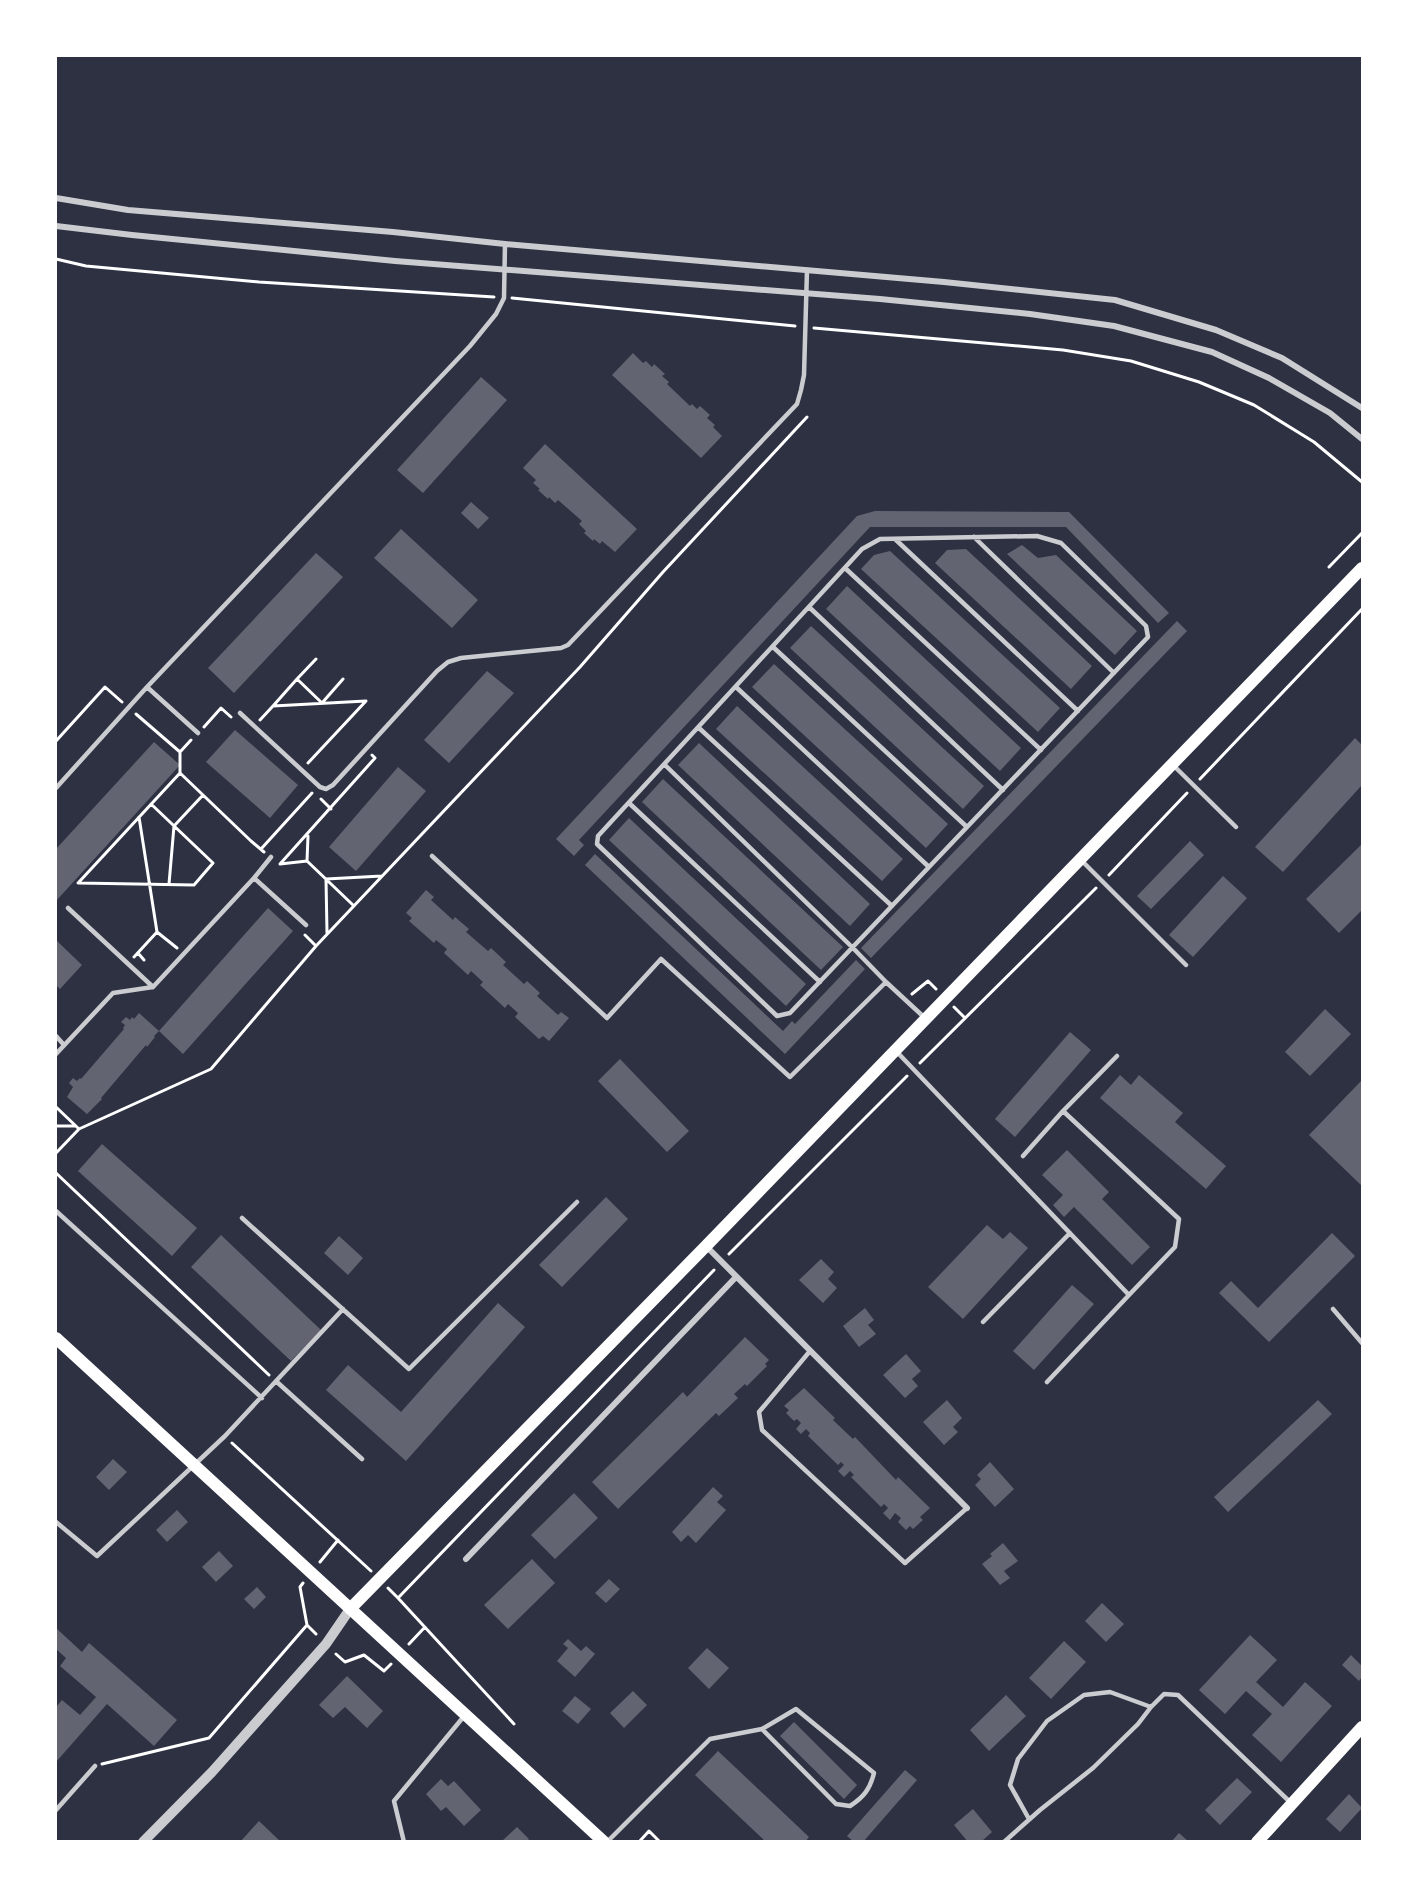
<svg xmlns="http://www.w3.org/2000/svg" width="1418" height="1897" viewBox="0 0 1418 1897" font-family="'Roboto Condensed',sans-serif">
  <style>
    .building { fill: #626471 }
    .lines { fill: none; stroke-linecap: round; stroke-linejoin: round }
    .path { stroke: #fff; stroke-width: 3 }
    .service { stroke: #caccd0; stroke-width: 4.5 }
    .minor { stroke: #caccd0; stroke-width: 6 }
    .tertiary { stroke: #caccd0; stroke-width: 10 }
    .secondary { stroke: #fff; stroke-width: 12 }
  </style>
  <rect width="100%" height="100%" fill="#2d3142"/>
  <path class="building" d="M633 353 643 363 646 361 652 367 654 364 665 374 662 376 669 382 667 384 690 406 692 404 697 409 700 406 710 415 707 418 715 425 713 427 722 436 701 458 612 375Z
    M481 377 507 400 423 493 397 470Z
    M545 444 637 529 615 552 602 541 600 544 594 539 593 541 584 533 586 531 579 524 582 521 558 500 555 503 549 497 548 499 538 490 540 489 533 483 536 480 523 468Z
    M471 502 489 518 478 529 461 513Z
    M875 511 1069 512 1169 613 1158 623 1066 527H870L579 840 584 845 574 856 556 839 857 516Z
    M401 529 478 600 452 628 374 558Z
    M1022 545 1038 558 1056 555 1137 631 1115 655 1007 554Z
    M966 549 1092 666 1071 689 935 563 947 550Z
    M890 551 1060 708 1038 732 861 569 874 555Z
    M316 553 343 577 234 693 208 668Z
    M847 586 1021 748 1000 771 826 609Z
    M1177 621 1187 631 871 958 861 948Z
    M811 626 984 786 963 809 790 648Z
    M774 664 948 824 926 848 752 687Z
    M487 671 514 693 449 763 424 740Z
    M737 706 903 859 882 881 716 729Z
    M235 730 298 785 270 818 206 762Z
    M1355 738 1362 745V785L1283 872 1255 847Z
    M154 742 180 765 56 901V849Z
    M699 743 870 904 850 926 678 765Z
    M398 767 426 791 356 871 329 847Z
    M663 779 843 947 821 970 642 802Z
    M629 818 806 984 786 1006 609 840Z
    M1190 841 1204 855 1151 909 1137 896Z
    M1362 844V910L1339 933 1306 899Z
    M595 854 783 1031 792 1021 795 1024 856 960 865 969 785 1054 585 865Z
    M1223 876 1247 898 1193 957 1169 935Z
    M426 890 434 897 431 900 453 920 455 917 469 929 466 932 488 951 491 948 506 962 503 965 524 984 527 981 540 993 537 996 558 1015 561 1012 569 1018 549 1041 543 1036 539 1039 515 1017 518 1013 508 1004 505 1008 480 985 483 982 471 971 468 975 444 953 447 949 436 940 434 943 409 921 412 918 406 913Z
    M268 908 293 931 183 1054 159 1031Z
    M56 940 82 965 60 989 56 985Z
    M1325 1009 1351 1034 1310 1076 1285 1052Z
    M139 1013 159 1031 154 1036 155 1037 147 1047 146 1045 101 1098 102 1099 87 1114 67 1097 73 1087 69 1083 73 1078 77 1081 80 1078 81 1079 124 1029 123 1028 125 1025 121 1022 126 1017 130 1020 132 1017 134 1019Z
    M1070 1032 1091 1050 1015 1137 995 1119Z
    M620 1059 689 1131 667 1152 598 1081Z
    M1120 1075 1131 1085 1139 1075 1183 1113 1175 1122 1226 1166 1206 1189 1100 1098Z
    M1362 1080V1186L1309 1135Z
    M102 1144 197 1228 172 1256 78 1171Z
    M1067 1150 1109 1192 1102 1199 1150 1247 1132 1265 1074 1207 1064 1217 1053 1205 1063 1195 1042 1175Z
    M606 1197 628 1219 562 1287 539 1265Z
    M987 1225 1003 1239 1010 1232 1028 1248 963 1319 928 1287Z
    M1332 1233 1355 1256 1269 1342 1219 1293 1231 1281 1258 1308Z
    M221 1235 321 1330 291 1361 191 1267Z
    M339 1236 363 1258 348 1275 324 1253Z
    M821 1259 834 1272 828 1279 837 1288 823 1303 799 1280Z
    M1072 1285 1094 1304 1034 1370 1013 1351Z
    M498 1303 525 1327 406 1461 326 1390 348 1365 401 1412Z
    M865 1308 874 1320 868 1325 876 1334 859 1347 843 1326Z
    M745 1337 769 1360 765 1364 767 1366 747 1386 745 1384 734 1394 738 1398 719 1416 716 1413 618 1509 592 1482 683 1392 687 1397Z
    M906 1354 921 1371 912 1379 918 1386 905 1398 883 1375Z
    M804 1388 835 1418 833 1420 853 1439 855 1437 896 1480 898 1477 930 1508 920 1517 923 1520 913 1529 910 1526 906 1530 898 1522 901 1518 895 1513 890 1520 883 1513 888 1508 884 1504 881 1507 851 1477 854 1475 850 1471 844 1477 838 1471 844 1465 841 1462 838 1465 808 1436 810 1433 806 1429 801 1434 796 1429 801 1423 797 1419 794 1421 786 1413 789 1410 784 1406Z
    M947 1400 962 1418 953 1427 958 1432 944 1445 923 1422Z
    M1318 1400 1332 1414 1228 1512 1214 1497Z
    M113 1459 127 1472 109 1490 96 1477Z
    M990 1462 1014 1489 995 1507 975 1485 981 1479 977 1475Z
    M713 1487 723 1496 717 1502 726 1510 696 1543 688 1535 681 1542 672 1532Z
    M574 1493 598 1518 555 1559 531 1535Z
    M177 1510 188 1522 167 1542 156 1530Z
    M1003 1543 1018 1561 1004 1571 1010 1578 1000 1585 982 1564 992 1556 990 1554Z
    M219 1551 233 1566 216 1582 202 1567Z
    M532 1559 555 1583 508 1629 484 1605Z
    M609 1579 620 1589 606 1603 595 1593Z
    M257 1587 266 1597 254 1609 244 1599Z
    M1102 1603 1124 1624 1106 1642 1085 1621Z
    M56 1628 82 1652 89 1643 177 1720 154 1746 107 1704 56 1762V1707L62 1700 80 1715 96 1697 60 1666 66 1658 56 1649Z
    M1250 1635 1277 1660 1256 1682 1283 1707 1305 1682 1332 1706 1281 1762 1252 1735 1272 1714 1246 1691 1225 1714 1199 1690Z
    M568 1639 581 1651 586 1646 595 1654 575 1677 557 1661 568 1648 563 1644Z
    M1064 1641 1086 1662 1051 1699 1029 1678Z
    M707 1648 729 1668 709 1689 688 1668Z
    M1351 1655 1362 1666V1677L1359 1681 1342 1665Z
    M347 1676 383 1711 367 1728 345 1707 333 1718 319 1705Z
    M633 1691 647 1705 624 1728 610 1713Z
    M1006 1695 1026 1716 989 1751 970 1730Z
    M575 1696 591 1709 578 1724 562 1711Z
    M794 1722 857 1785 844 1799 780 1736Z
    M718 1751 809 1837 805 1842H766L695 1775Z
    M905 1770 917 1780 863 1842H854L847 1836Z
    M1237 1778 1252 1792 1220 1825 1205 1810Z
    M441 1779 448 1786 454 1781 481 1810 464 1826 446 1807 441 1811 426 1794Z
    M1349 1794 1362 1808 1340 1832 1326 1819Z
    M973 1809 992 1832 981 1842H968L954 1825Z
    M259 1821 281 1842H240Z
    M517 1827 529 1839 526 1842H501Z
    M1179 1833 1189 1842H1171Z"/>
  <g class="lines">
    <path class="path" d="M56 259 86 266 259 282 494 297
      M512 298 795 326
      M814 328 1063 350 1131 361 1199 382 1254 405 1314 442 1362 482
      M1329 567 1362 533
      M297 679 316 659
      M273 706 297 679 322 703 343 679
      M136 714 180 752V773L251 841 264 852
      M260 720 273 706 366 701 308 763
      M204 727 221 708 231 717
      M56 741 105 687 122 702
      M180 752 191 740
      M1200 779 1362 609
      M321 799 331 809
      M139 817 157 932 177 948
      M261 849 312 793
      M307 861 308 836
      M1109 875 1187 793
      M79 882 180 773
      M78 883 194 885 213 863 151 804
      M169 884 174 826 203 795
      M354 906 307 861 280 864 375 758 372 755
      M327 933 326 879 382 876
      M305 935 316 946
      M138 953 144 960
      M134 957 157 932
      M912 994 928 981 936 989
      M954 1007 965 1018
      M920 1063 1096 888
      M56 1107 79 1129 56 1153
      M56 1126H76
      M79 1129 211 1069 316 946 580 667 663 572 807 417
      M56 1173 269 1375
      M729 1254 907 1076
      M232 1443 371 1571
      M320 1562 338 1540
      M303 1583 300 1587 307 1625 316 1634
      M388 1588 398 1598
      M409 1644 425 1627
      M336 1654 345 1662 364 1655 384 1671 391 1664
      M514 1724 398 1598 714 1270
      M102 1764 209 1738 307 1625
      M639 1842 649 1831 660 1842"/>
    <path class="service" d="M1037 536 1061 543 1146 626 1148 637 790 1013 777 1016 597 844 598 836 862 549 880 539Z
      M974 537 1114 673
      M895 539 1078 711
      M845 568 1041 750
      M809 607 1003 790
      M773 647 967 827
      M147 687 470 346 496 314 504 298 505 244
      M736 687 929 867
      M240 713 320 787 326 789 333 785 437 671 448 662 461 658 561 648 568 645 797 404 801 390 804 375 807 270
      M699 728 892 906
      M665 765 853 948 886 982
      M1174 766 1236 827
      M56 788 147 687 198 733
      M629 803 820 982
      M432 856 607 1018 661 959 790 1077 886 982 926 1019
      M1082 861 1186 965
      M254 878 271 857
      M68 908 153 987
      M56 1036 64 1045
      M897 1052 1129 1295 1047 1382
      M56 1054 113 993 153 987 254 878 306 925
      M1063 1111 1117 1056
      M1023 1156 1063 1111 1179 1219 1175 1247 1129 1295
      M56 1211 262 1398
      M242 1218 409 1369 577 1202
      M1333 1309 1362 1343
      M983 1322 1070 1233
      M810 1351 759 1412 762 1430 905 1563 967 1508
      M277 1382 362 1459
      M56 1522 97 1556 225 1436 343 1309
      M56 1810 95 1766
      M1029 1819 1010 1785 1018 1759 1047 1721 1084 1695 1110 1692 1151 1707
      M404 1842 394 1801 465 1715
      M607 1842 710 1739 762 1729 796 1709 874 1773C870 1789 864 1797 850 1806L836 1804 762 1729
      M1004 1842 1040 1810 1093 1768 1138 1724 1151 1707 1164 1694 1178 1695 1290 1802"/>
    <path class="minor" d="M56 198 128 210 393 232 505 244 944 282 1115 300 1216 330 1282 358 1362 408
      M56 226 132 235 395 261 880 299 1030 314 1114 326 1212 352 1269 378 1330 413 1362 439
      M706 1246 967 1508
      M466 1559 736 1277"/>
    <path class="tertiary" d="M143 1842 212 1772 326 1644 350 1609"/>
    <path class="secondary" d="M56 1338 604 1842
      M350 1609 706 1246 1362 568
      M1257 1842 1362 1727"/>
  </g>
  <rect width="1418" height="1897" fill="none" stroke="#ffffff" stroke-width="114"/>
</svg>
